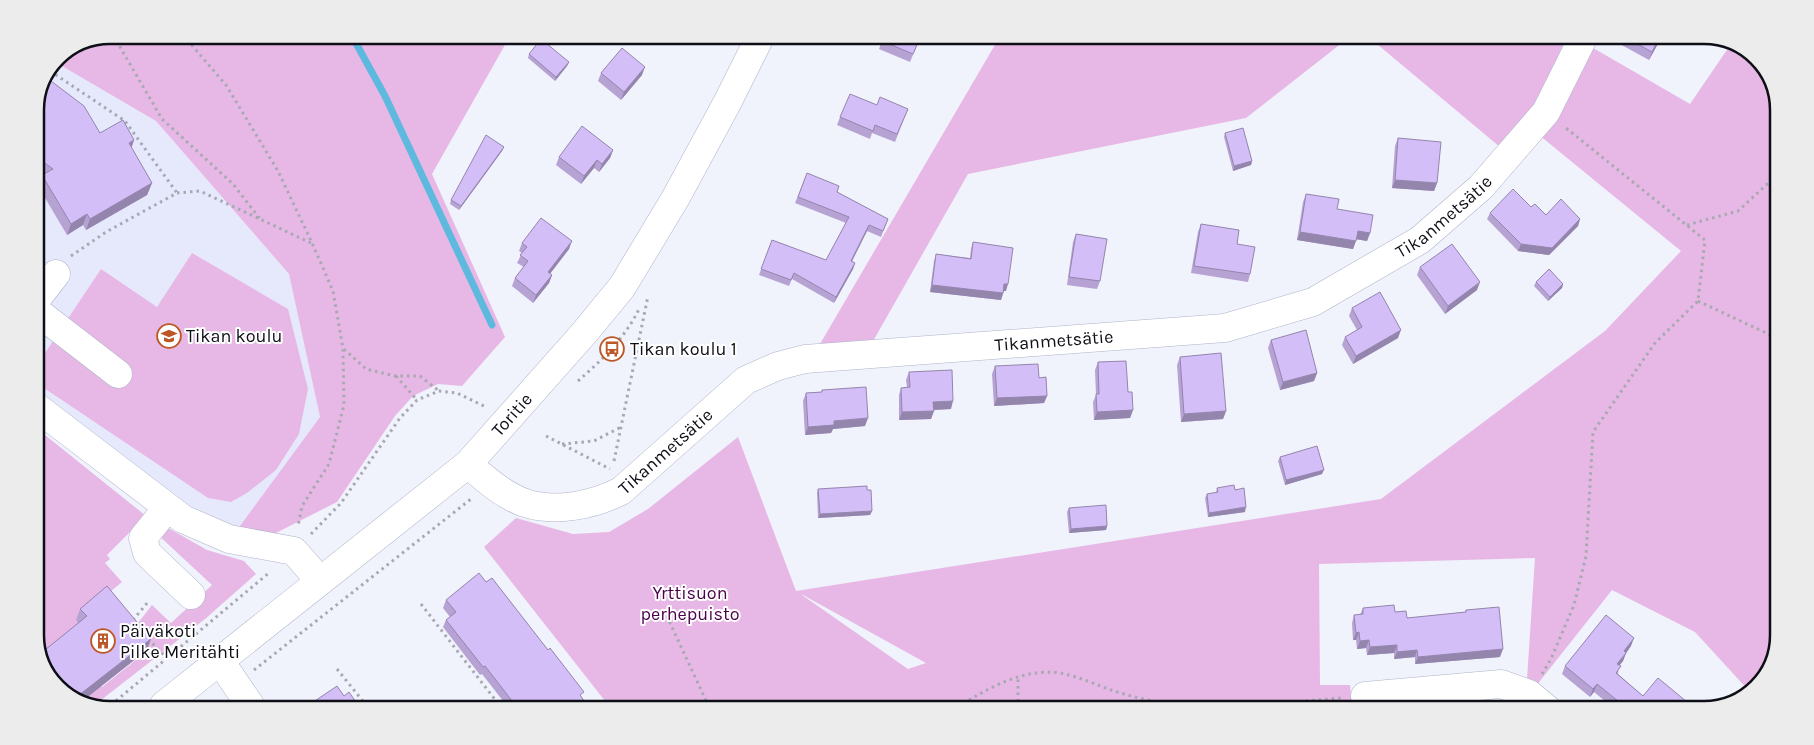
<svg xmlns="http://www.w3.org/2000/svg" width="1814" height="745" viewBox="0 0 1814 745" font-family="Karla,sans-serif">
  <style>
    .built { fill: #e6e9fc }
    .green { fill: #e7b8e5; fill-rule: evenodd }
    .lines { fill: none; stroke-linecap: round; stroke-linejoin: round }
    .stream { stroke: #5db9de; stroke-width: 7 }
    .minor-casing { stroke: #afb4ca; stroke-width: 29 }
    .path { stroke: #a7a9b2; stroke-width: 3; stroke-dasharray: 2.5 4; stroke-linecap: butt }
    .minor { stroke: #fff; stroke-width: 28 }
    .wall { fill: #b6a3d4 }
    .shaded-wall { fill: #9485ad }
    .building { fill: #d4bef7; stroke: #9485ad }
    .labels { text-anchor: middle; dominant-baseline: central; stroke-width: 4; stroke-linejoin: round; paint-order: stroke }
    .street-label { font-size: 18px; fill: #0d0e16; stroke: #fff }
    .poi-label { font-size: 18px; fill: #0d0e16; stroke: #fff; text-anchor: start }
    .park-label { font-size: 18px; fill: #4b024c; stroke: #fff }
    .rim { fill: none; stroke: #0d0e16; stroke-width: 2.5 }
  </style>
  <rect width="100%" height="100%" fill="#f0f2fc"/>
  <path class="built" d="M55 62 156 121 289 274 320 417 234 534 215 526 35 398V105Z"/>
  <path class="green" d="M110 35H167L178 45 188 35 510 36 432 174 505 337 462 386 438 384 413 396 395 416 337 502 268 537 234 534 320 417 289 274 156 121 55 62 57 57Z
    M999 38 1347 39 1246 118 968 174 872 343 820 344Z
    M1371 39 1565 40 1536 108 1500 147Z
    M1733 41 1764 64 1779 105 1773 664 1750 692 1695 632 1612 590 1536 686 1527 679 1535 558 1319 564 1320 685H1350L1352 709 609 706 484 547 516 518 573 534 609 532 648 509 738 437 796 591 1381 499 1605 331 1681 251 1539 135 1588 45 1690 104ZM802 595H803L926 663 908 669Z
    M192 253 288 309 308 389 299 434 276 470 247 493 231 502 208 498 35 382V368L101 269 157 307Z
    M35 427 146 516 107 555 110 559 105 563 122 582 76 620 83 628 43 661 35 641Z
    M163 525 207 550 244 561 256 574 205 619 96 704H81L79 703 86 697 97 681 102 687 147 651 131 632 152 605 171 623 212 585 156 533Z"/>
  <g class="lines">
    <path class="stream" d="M352 36 385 96 492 325"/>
    <g class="minor-casing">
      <g id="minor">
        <path d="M35 301 56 274"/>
        <path d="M35 310 118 374"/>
        <path d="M35 406 183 519 229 539 294 551 320 581"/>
        <path id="s1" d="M468 464C485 479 503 495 525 503 556 513 593 505 621 491L746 380 778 366 805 359 1225 328 1313 302 1420 240 1481 187 1546 112 1582 40"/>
        <path d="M167 508 143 538 147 553 191 595"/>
        <path d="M220 661 250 705"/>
        <path d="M1365 696 1501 684 1529 694 1547 709"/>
        <path id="s2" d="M164 705 468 464 585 332 622 287 675 199 726 105 760 37"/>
      </g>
    </g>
    <path class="path" d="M113 35 162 119 233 184 260 219
      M183 35 226 85 278 171 313 245 333 291 343 349 344 405 329 464 302 506 298 526
      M50 71 125 121 177 193
      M1687 225 1738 211 1778 174
      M35 236 44 253
      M71 256 106 232 177 193 200 191 313 244
      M1698 301 1777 338
      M344 349 366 369 395 376H420L439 391
      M396 376 417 400
      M578 381C602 360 626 337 640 307
      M546 436 610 469
      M562 444 594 441 621 427
      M614 461 648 296
      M311 534 341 503 400 418 417 400 439 391 457 393 486 407
      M421 604 500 706
      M664 610 709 707
      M133 620 148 602
      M148 639 167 658
      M337 669 366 705
      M254 670 471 499
      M1542 674 1551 659 1574 605 1586 556 1593 432 1655 343 1698 301 1705 240 1566 128
      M111 705 270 572
      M958 707C989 687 1031 664 1069 675 1088 680 1105 689 1124 694 1147 701 1172 704 1196 708
      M1018 708V678
      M1215 708 1342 698"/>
    <use href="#minor" class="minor"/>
  </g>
  <path class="wall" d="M651 37H664L659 43Z
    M883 38H920L910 62 879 49Z
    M1619 40H1660L1649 60 1618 43Z
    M529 54 569 62 567 66 555 81 528 58Z
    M601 73 642 75 621 100 598 81Z
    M35 105 100 133 134 140 131 148 152 183 147 195 86 230 83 225 67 235 38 186 42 176 35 171Z
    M877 105 908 109 895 142 872 133 870 139 837 125 840 117Z
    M1225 133 1252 161 1251 165 1233 171 1224 137Z
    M1398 138 1437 183 1434 191 1392 188 1395 146Z
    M504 147 502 151 459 210 450 204 451 200Z
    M613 150 610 158 599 172 594 168 581 184 556 165 559 157Z
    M807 173 837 192 888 219 881 237 867 231 852 261 855 263 853 269 834 303 792 279 789 286 759 275 772 240 826 260 846 223 795 203Z
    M1306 194 1337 209 1370 233 1367 241 1356 239 1353 249 1297 240 1303 202Z
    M1531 207 1546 215 1580 219 1578 226 1549 255 1518 251 1487 219 1490 213Z
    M1201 224 1237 244 1250 274 1248 282 1191 273 1198 232Z
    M1076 234 1100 281 1097 289 1067 285 1073 242Z
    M973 242 1006 291H1004L1001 300 930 292 934 261 936 254 970 258 971 249Z
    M522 243 569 249 550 274 552 275 549 283 533 303 512 286 515 278 524 267 517 263 522 253 519 251Z
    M1420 267 1477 290 1445 314 1417 275Z
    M1536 282 1563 284 1562 288 1548 301 1534 286Z
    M1352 308 1398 338 1353 364 1342 345 1345 337 1357 330 1349 316Z
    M1271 340 1317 373 1314 381 1280 390 1268 348Z
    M1180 357 1226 411 1223 419 1181 422 1177 365Z
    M1098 362 1128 392 1133 410 1130 418 1094 420 1093 402 1096 395 1095 370Z
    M995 366 1039 378 1047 396 1044 403 994 406 992 374Z
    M909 372 951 409 934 410 931 419 899 420V395L901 388 907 387 906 380Z
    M822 390 865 426 833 429 831 433 805 435 803 401 806 393 821 392Z
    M1280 457 1322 474 1285 485 1278 461Z
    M1217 488 1235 490 1245 512 1208 517 1205 498 1207 494 1216 493Z
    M818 489 867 490 872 511 870 515 818 518 817 493Z
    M1069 508 1107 526 1106 530 1069 533 1067 512Z
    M446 600 582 698 587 706H507L482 674 480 675 443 627 446 620 450 617 443 608Z
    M1363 608 1395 612 1407 618 1465 612 1466 610 1500 657 1415 664V657L1394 659V653L1367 655 1366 648 1357 649 1356 640H1353L1352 623 1354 615H1360Z
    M80 609 147 650 80 703 50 681 40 654 78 623 76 620Z
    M1631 646 1626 653 1623 661 1619 665 1618 674 1643 696 1687 702 1684 708 1686 710H1616L1594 692 1590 697 1562 674 1565 666Z"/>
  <path class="shaded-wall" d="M662 37H664L659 43Z
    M1658 40H1660L1649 60 1652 52Z
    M569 62 567 66 555 81 556 77Z
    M645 67 642 75 621 100 624 92Z
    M134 140 130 152 129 143Z
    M504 147 502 151 459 210 461 206Z
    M613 150 610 158 599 172 602 164Z
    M597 160 594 168 581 184 584 176Z
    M1252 161 1251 165 1233 171 1234 166Z
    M1395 180 1437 183 1434 191 1392 188Z
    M152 183 147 195 86 230 90 219Z
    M87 214 83 225 67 235 71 224Z
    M1580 219 1578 226 1549 255 1518 251 1521 244Z
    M869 225 867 231 849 267 851 261Z
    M1358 231 1370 233 1367 241 1355 239Z
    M1300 232 1356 241 1353 249 1297 240Z
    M572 241 569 249 545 280 548 272Z
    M855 263 853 269 834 303 836 297Z
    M552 275 549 283 533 303 536 295Z
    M1480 282 1477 290 1445 314 1448 306Z
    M1004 284H1008L1006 291H1002Z
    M1563 284 1562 288 1548 301 1550 297Z
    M932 285 1003 293 1001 300 930 292Z
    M1401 330 1398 338 1353 364 1356 356Z
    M1317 373 1314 381 1280 390 1283 382Z
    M1047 396 1044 403 994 406 997 398Z
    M953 401 951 409 930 410 933 402Z
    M1133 410 1130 418 1094 420 1097 412Z
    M934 411 931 419 899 420 902 412Z
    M1226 411 1223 419 1181 422 1184 414Z
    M868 418 865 426 833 429 831 433 805 435 808 427 834 421Z
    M1324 470 1322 474 1285 485 1286 480Z
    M1246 507 1245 512 1208 517 1209 513Z
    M872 511 870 515 818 518 820 514Z
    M1107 526 1106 530 1069 533 1071 529Z
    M1359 632 1356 640H1353L1356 633Z
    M1634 638 1631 646 1624 656 1626 653 1623 661 1614 672 1617 664 1624 651Z
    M151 639 147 650 80 703 74 699Z
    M1369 640 1366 648 1357 649 1360 641Z
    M1397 645 1394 653 1367 655 1370 647Z
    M1503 649 1500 657 1415 664 1418 657Z
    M1417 650 1415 657 1394 659 1397 652Z
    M1597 684 1594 692 1590 697 1593 689Z"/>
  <path class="building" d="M883 38H920L913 54 882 41Z
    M541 39 569 62 556 77 529 54Z
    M1630 40H1658L1652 52Z
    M622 48 645 67 624 92 601 73Z
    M47 78 84 106 100 133 123 120 134 140 129 143 152 183 90 219 87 214 71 224 42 175 53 169 35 156V105Z
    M850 94 877 105 880 97 908 109 897 134 875 125 873 131 840 117Z
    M582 126 613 150 602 164 597 160 584 176 559 157Z
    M1243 128 1252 161 1234 166 1225 133Z
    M486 135 504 147 461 206 451 200Z
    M1398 138 1441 142 1437 183 1395 180Z
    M807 173 839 186 837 192 888 219 883 231 869 225 851 261 855 263 836 297 794 273 791 280 761 269 772 240 826 260 849 217 798 197Z
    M1513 189 1531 207 1535 204 1546 215 1561 199 1580 219 1552 248 1521 244 1490 213Z
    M1306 194 1339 199 1337 209 1373 215 1370 233 1358 231 1356 241 1300 232Z
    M541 218 572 241 548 272 552 275 536 295 515 278 528 261 520 255 527 247 522 243Z
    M1201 224 1239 230 1237 244 1255 247 1250 274 1194 266Z
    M1076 234 1107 239 1100 281 1069 277Z
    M973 242 1013 248 1008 284H1004L1003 293 932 285 936 254 971 259Z
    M1452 244 1480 282 1448 306 1420 267Z
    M1549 269 1563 284 1550 297 1536 282Z
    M1380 292 1401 330 1356 356 1345 337 1362 327 1352 308Z
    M1306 330 1317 373 1283 382 1271 340Z
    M1221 353 1226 411 1184 414 1180 357Z
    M1126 361 1128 392H1132L1133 410 1097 412 1096 394H1099L1098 362Z
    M1038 364 1039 378 1046 377 1047 396 997 398 995 366Z
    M952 370 953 401 933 402 934 411 902 412 901 388 910 387 909 372Z
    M866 387 868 418 834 421V425L808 427 806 393 822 392V390Z
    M1317 446 1324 470 1286 480 1280 457Z
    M1234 485 1235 490 1244 488 1246 507 1209 513 1207 494 1218 492 1217 488Z
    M867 486V490H871L872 511 820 514 818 489Z
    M1106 505 1107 526 1071 529 1069 508Z
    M479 573 486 582 492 578 548 650 550 648 584 692 580 695 587 705 585 706H516L485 666 483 667 446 620 456 612 446 600Z
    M107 586 151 639 74 699 59 688 47 673 40 654 87 616 80 609Z
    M1394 605 1395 612 1406 611 1407 618 1466 612V610L1499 607 1503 649 1418 657 1417 650 1397 652V645L1370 647 1369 640 1360 641 1359 632 1356 633 1354 615 1363 614V608Z
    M1606 615 1634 638 1624 651 1626 653 1617 664 1621 666 1616 673 1643 696 1658 678 1687 702 1683 707 1686 710H1629L1597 684 1593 689 1565 666Z
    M337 686 344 696 349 692 358 705H309Z"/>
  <defs>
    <g id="school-ring" transform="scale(1.25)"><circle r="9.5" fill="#fff" stroke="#bd5728" stroke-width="1.5"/><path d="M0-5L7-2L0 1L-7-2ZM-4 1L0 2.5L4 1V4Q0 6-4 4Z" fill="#bd5728"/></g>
    <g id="bus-ring" transform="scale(1.25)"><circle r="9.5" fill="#fff" stroke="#bd5728" stroke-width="1.5"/><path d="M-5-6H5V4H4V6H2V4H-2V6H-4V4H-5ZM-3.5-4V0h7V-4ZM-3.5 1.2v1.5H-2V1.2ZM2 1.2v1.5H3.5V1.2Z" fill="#bd5728"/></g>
    <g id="building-ring" transform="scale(1.25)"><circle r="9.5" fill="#fff" stroke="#bd5728" stroke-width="1.5"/><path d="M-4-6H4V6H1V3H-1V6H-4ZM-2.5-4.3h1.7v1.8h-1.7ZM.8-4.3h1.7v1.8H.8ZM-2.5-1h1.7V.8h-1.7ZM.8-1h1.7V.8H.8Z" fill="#bd5728"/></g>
  </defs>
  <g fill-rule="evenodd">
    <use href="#school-ring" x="169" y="336"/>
    <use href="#bus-ring" x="612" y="349"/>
    <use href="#building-ring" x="103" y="641"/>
  </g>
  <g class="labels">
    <g class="street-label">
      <text stroke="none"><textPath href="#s1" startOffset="1068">Tikanmetsätie</textPath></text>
      <text stroke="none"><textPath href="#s1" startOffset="648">Tikanmetsätie</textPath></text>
      <text stroke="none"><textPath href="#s2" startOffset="454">Toritie</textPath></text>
      <text stroke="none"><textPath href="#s1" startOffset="228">Tikanmetsätie</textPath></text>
    </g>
    <g class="poi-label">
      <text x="186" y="336">Tikan koulu</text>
      <text x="630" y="349">Tikan koulu 1</text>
      <text x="120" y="631">Päiväkoti<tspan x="120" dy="21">Pilke Meritähti</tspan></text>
    </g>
    <g class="park-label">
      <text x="690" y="593">Yrttisuon<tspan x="690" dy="21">perhepuisto</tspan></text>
    </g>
  </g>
  <path d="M0 0H1814V745H0ZM110 44H1704A66 66 0 0 1 1770 110V635A66 66 0 0 1 1704 701H110A66 66 0 0 1 44 635V110A66 66 0 0 1 110 44Z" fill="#ececec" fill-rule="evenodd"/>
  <path class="rim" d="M110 44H1704A66 66 0 0 1 1770 110V635A66 66 0 0 1 1704 701H110A66 66 0 0 1 44 635V110A66 66 0 0 1 110 44Z"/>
</svg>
